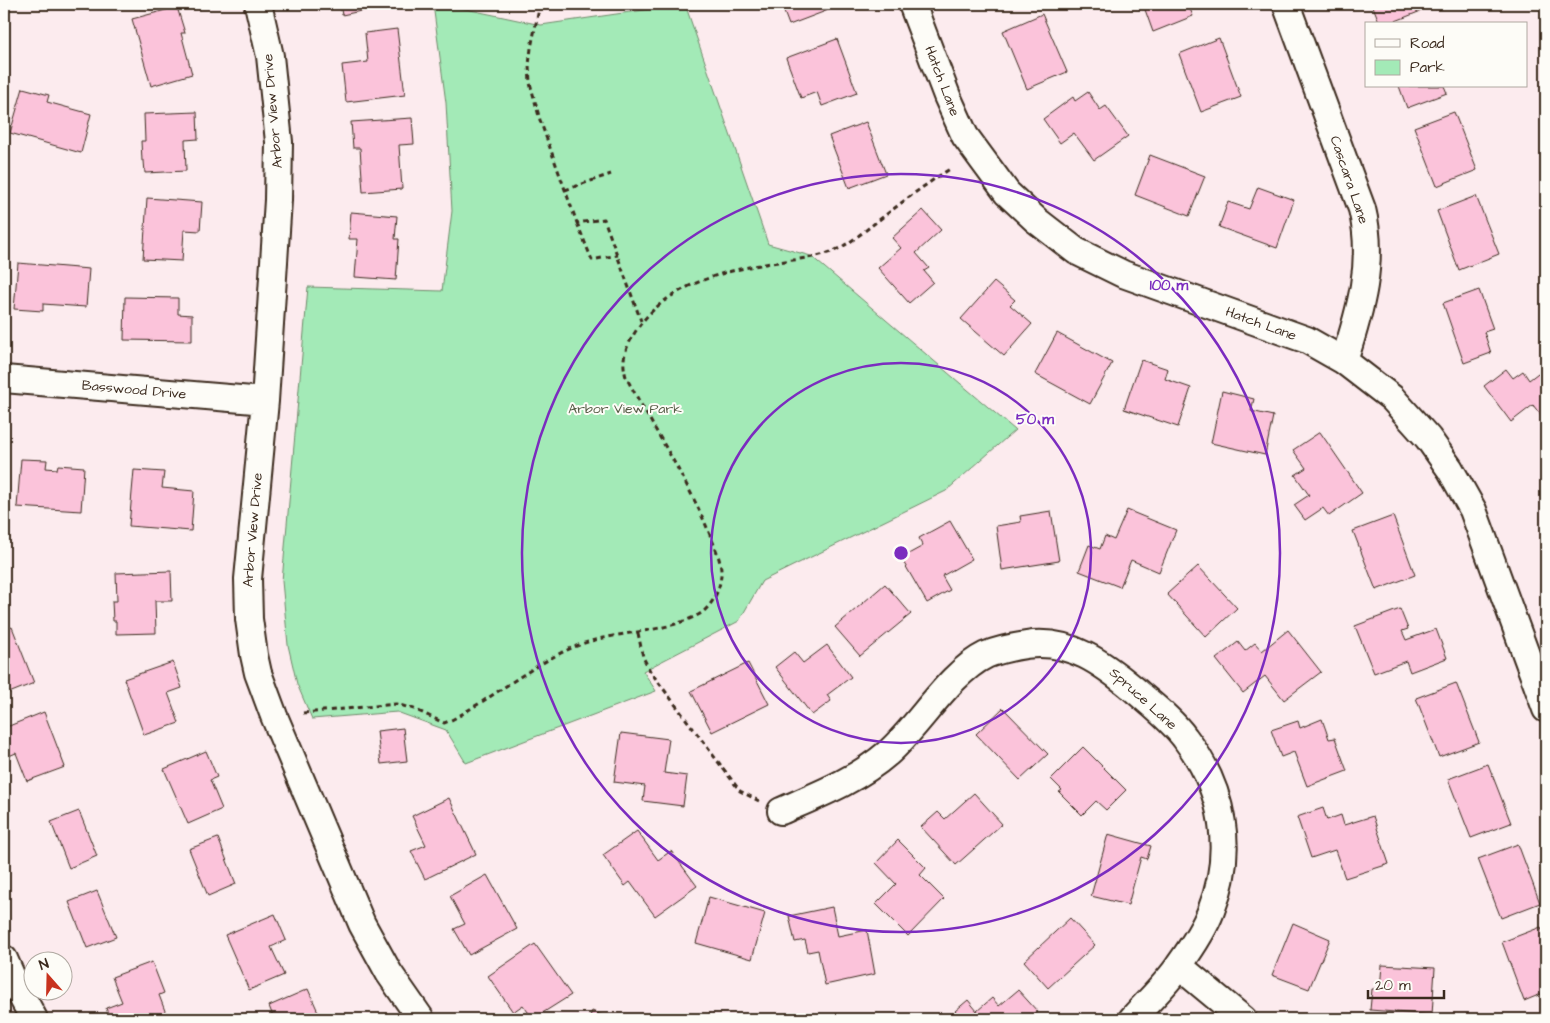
<svg xmlns="http://www.w3.org/2000/svg" width="1550" height="1023" viewBox="0 0 1550 1023" font-family="'Architects Daughter',sans-serif">
  <style>
    .green { fill: #a3eab7; stroke: #6f8a6a }
    .building { fill: #fbc3da; stroke: #3b2a1e }
    .lines { fill: none; stroke-linecap: round; stroke-linejoin: round }
    .minor-casing { stroke: #3b2a1e; stroke-width: 30 }
    .path { stroke: #3b2a1e; stroke-width: 3; stroke-dasharray: 5 4; stroke-linecap: butt }
    .minor { stroke: #fdfcf7; stroke-width: 26 }
    .ring { fill: none; stroke: #7b2cbf; stroke-width: 2.5 }
    .labels { text-anchor: middle; dominant-baseline: central; stroke-width: 4; stroke-linejoin: round; paint-order: stroke }
    .street-label { font-size: 14px; fill: #3b2a1e; stroke: #fdfcf7 }
    .park-label { font-size: 14px; fill: #555a44; stroke: #fdfcf7 }
    .centre { fill: #7b2cbf; stroke: #fdfcf7; stroke-width: 2.5 }
    .ring-label { font-size: 15px; text-anchor: middle; font-weight: bold; fill: #7b2cbf; stroke: #fdfcf7; stroke-width: 4; stroke-linejoin: round; paint-order: stroke }
  </style>
  <rect width="100%" height="100%" fill="#fcebee"/>
  <filter id="ink" filterUnits="userSpaceOnUse"><feTurbulence type="fractalNoise" baseFrequency=".02" numOctaves="2"/><feDisplacementMap in="SourceGraphic" scale="10" xChannelSelector="R" yChannelSelector="G"/><feConvolveMatrix kernelMatrix="1 2 1 2 8 2 1 2 1" color-interpolation-filters="sRGB"/></filter>
  <g filter="url(#ink)">
    <path class="green" d="M433 4H442L541 25 685 4 768 244 811 256 1015 430 946 491 762 581 739 621 643 671 656 691 466 763 446 730 397 712 312 719 297 684 288 645 282 581 308 287 442 291 452 211 446 103Z"/>
    <path class="building" d="M340 4H379L380 7 342 15Z
      M781 4H829L831 9 789 25Z
      M1143 4H1188L1193 16 1153 32Z
      M1372 4H1418L1421 11 1388 24H1380Z
      M177 7 185 33H181L192 74 151 86 132 19Z
      M1042 14 1067 72 1027 89 1003 31Z
      M397 29 405 95 346 102 342 65 368 62 365 33Z
      M1219 38 1241 97 1201 112 1179 54Z
      M837 39 857 93 822 106 817 92 801 98 786 58Z
      M1399 86H1444L1447 93 1407 108Z
      M23 88 49 95 47 102 91 114 81 153 10 133Z
      M1088 92 1100 110 1106 106 1128 136 1094 160 1074 133 1060 143 1043 119 1073 97 1075 101Z
      M197 112 198 139 185 140 186 171 145 173 144 161H142L141 141H145L144 114Z
      M1454 112 1477 170 1437 186 1414 127Z
      M412 118 414 144 399 145 402 189 363 192 360 148H353L351 122Z
      M866 122 886 174 849 188 829 136Z
      M1150 155 1205 176 1189 216 1135 195Z
      M1258 187 1294 200 1277 248 1219 227 1228 202 1249 209Z
      M1476 196 1499 254 1459 270 1437 211Z
      M147 198 202 202 200 231 184 230 182 261 143 259Z
      M923 210 941 230 916 253 929 268 924 271 933 282 909 303 878 268 901 248 892 238Z
      M351 212 397 216 395 239H399L396 280 355 277 358 239H349Z
      M18 263 89 269 86 307 43 304V311L14 309Z
      M994 282 1015 300 1010 305 1032 324 1004 356 961 319Z
      M1479 290 1493 329 1484 332 1491 353 1464 363 1443 303Z
      M125 297 178 298V314L192 315V341L124 340Z
      M1057 333 1112 363 1090 404 1035 374Z
      M1141 360 1168 369 1165 379 1191 388 1178 427 1124 409Z
      M1546 367V422L1533 405 1511 422 1484 386 1506 369 1513 378 1523 371 1529 380Z
      M1222 391 1254 399 1251 411 1273 416 1265 455 1211 443Z
      M1320 432 1362 493 1329 516 1323 508 1305 520 1294 505 1309 495 1295 475 1306 468 1293 450Z
      M21 459 47 460 46 468 57 469 58 465 84 467 81 511 17 507Z
      M134 470 164 472 162 488 194 491 191 531 129 526Z
      M1127 510 1176 530 1159 572 1131 560 1120 587 1079 571 1089 545 1100 549 1105 536 1114 540Z
      M1051 511 1059 561 1002 570 996 526 1021 522 1020 516Z
      M1393 516 1415 575 1376 590 1353 531Z
      M950 521 972 559 942 576 950 590 927 603 901 558 923 546 919 538Z
      M1198 566 1237 608 1206 637 1167 594Z
      M171 571 172 601H155L156 633 116 634V621H113L112 601H117L116 573Z
      M885 584 911 614 860 656 835 627Z
      M1400 609 1408 629 1402 631 1406 640 1436 629 1447 658 1410 672 1406 661 1374 673 1355 626Z
      M12 627 34 683 4 695V630Z
      M1288 630 1321 672 1284 700 1265 676 1243 693 1216 659 1238 642 1245 651 1255 643 1262 651Z
      M827 645 851 677 827 695 831 701 812 715 775 667 794 652 803 663Z
      M173 662 182 688 168 693 179 723 144 735 124 679Z
      M748 663 769 704 712 732 691 691Z
      M1456 683 1479 742 1439 757 1416 698Z
      M1003 708 1048 754 1020 780 976 734Z
      M44 712 65 767 27 781 16 753 4 758V728Z
      M1322 719 1329 739 1335 738 1347 771 1307 786 1294 752 1281 757 1271 730 1298 721 1300 728Z
      M403 728 407 761 381 764 377 731Z
      M621 733 669 739 664 773 687 776 683 806 643 801 645 786 614 782Z
      M1083 747 1126 790 1106 810 1096 801 1082 815 1059 792 1062 790 1051 779Z
      M206 751 217 777 210 780 222 809 188 824 164 769Z
      M1488 764 1511 823 1471 838 1448 779Z
      M974 793 1002 824 956 865 921 827 938 812 945 819Z
      M449 798 476 854 425 879 411 851 426 845 412 816Z
      M1323 808 1327 820 1341 815 1344 825 1373 816 1389 864 1345 878 1335 850 1311 858 1297 817Z
      M79 811 97 856 69 868 51 822Z
      M637 831 658 860 671 851 697 886 655 916 630 882 625 886 603 855Z
      M1108 834 1151 846 1147 859 1141 857 1128 905 1091 896Z
      M218 838 236 884 208 896 189 849Z
      M898 840 926 868 920 875 944 899 908 936 876 904 896 884 876 863Z
      M1518 844 1540 903 1501 918 1478 859Z
      M487 875 517 929 469 955 454 929 465 924 450 896Z
      M97 891 116 937 87 948 69 902Z
      M709 897 765 913 752 959 696 943Z
      M832 907 838 936 867 930 875 974 825 985 818 950 808 952 805 940 795 942 789 916Z
      M275 914 286 940 271 947 284 975 249 990 225 935Z
      M1070 918 1095 945 1048 988 1024 961Z
      M1293 923 1330 939 1309 989 1272 975Z
      M1541 927 1546 940V992L1524 1001 1502 942Z
      M535 944 571 995 533 1019 523 1005 513 1012 488 976Z
      M152 962 164 993 159 995 168 1019H110L106 1008 122 1002 112 977Z
      M1382 965 1435 968 1432 1015 1370 1010 1372 989H1380Z
      M308 989 319 1014 315 1016 317 1019H274L269 1006Z
      M1018 990 1038 1012 1029 1019H962L955 1011 968 1000 977 1011 992 998 999 1006Z
      M592 1011 611 1019H589Z"/>
    <g class="lines">
      <g class="minor-casing">
        <path id="minor" d="M258 4 270 56 279 142 278 200 265 401 248 579 249 619 254 655 258 673 274 716 362 924 389 973 421 1019
          M912 4 947 96 965 136 1007 193 1036 220 1076 251 1123 274 1307 340 1344 361 1392 398 1428 438 1450 469 1473 510 1546 709
          M1286 4 1362 209C1375 261 1360 312 1344 361
          M4 379 265 401
          M781 811C818 795 857 780 888 753 920 725 949 673 986 655 998 650 1013 647 1026 645 1069 638 1104 664 1135 690 1152 705 1172 720 1185 738 1224 789 1235 851 1211 911 1205 927 1190 950 1180 964 1168 983 1147 1002 1132 1019
          M4 959 14 982 34 1019
          M1179 966 1243 1019"/>
      </g>
      <path class="path" d="M540 4 531 48 529 65 530 83 540 120 577 223 604 219 641 321
        M565 190 611 174
        M577 223 592 260 618 255
        M638 633 643 657 650 671 740 791 759 801
        M303 713 396 704 414 709 444 723C456 719 468 710 480 703 510 684 541 661 574 647 614 630 659 635 698 615 713 607 722 586 721 570 720 556 713 543 708 530 686 477 653 428 626 377 621 359 625 350 634 334 659 291 713 273 760 265 784 260 808 260 831 252 847 246 862 233 875 223 900 204 924 185 950 169"/>
      <use href="#minor" class="minor"/>
    </g>
  </g>
  <g class="ring">
    <circle cx="901" cy="553" r="190"/>
    <circle cx="901" cy="553" r="379"/>
  </g>
  <g class="labels">
    <g class="street-label">
      <text transform="translate(942 81) rotate(69)">Hatch Lane</text>
      <text transform="translate(273 111) rotate(-95)">Arbor View Drive</text>
      <text transform="translate(1349 180) rotate(71)">Cascara Lane</text>
      <text transform="translate(1261 324) rotate(20)">Hatch Lane</text>
      <text transform="translate(134 390) rotate(5)">Basswood Drive</text>
      <text transform="translate(253 530) rotate(-85)">Arbor View Drive</text>
      <text transform="translate(1143 699) rotate(42)">Spruce Lane</text>
    </g>
    <g class="park-label">
      <text x="625" y="409">Arbor View Park</text>
    </g>
  </g>
  <circle cx="901" cy="553" r="8" class="centre"/>
  <g class="ring-label">
    <text x="1169" y="290">100 m</text>
    <text x="1035" y="424">50 m</text>
  </g>
  <rect width="1550" height="1023" fill="none" stroke="#fdfcf7" stroke-width="20"/>
  <rect x="10" y="10" width="1530" height="1003" fill="none" stroke="#3b2a1e" stroke-width="2" filter="url(#ink)"/>
  <rect x="1365" y="22" width="162" height="65" fill="#fdfcf7" stroke="#afa8a0"/>
  <rect x="1375" y="39" width="25" height="8" fill="#fdfcf7" stroke="#afa8a0"/>
  <text x="1410" y="48" font-size="15" fill="#3b2a1e">Road</text>
  <rect x="1375" y="60" width="25" height="15" fill="#a3eab7" stroke="#afa8a0"/>
  <text x="1410" y="72" font-size="15" fill="#3b2a1e">Park</text>
  <g transform="translate(48 976) rotate(340)"><circle r="24" fill="#fdfcf7" stroke="#afa8a0"/>
  <path d="M0-4L9 19L0 12L-9 19Z" fill="#c8321e"/>
  <text y="-8" font-size="14" font-weight="bold" text-anchor="middle" fill="#3b2a1e">N</text>
  </g>
  <path d="M1368 990v8h76v-8" fill="none" stroke="#3b2a1e" stroke-width="2.5"/>
  <text x="1375" y="990" font-size="15" fill="#3b2a1e" stroke="#fdfcf7" stroke-width="4" paint-order="stroke">20 m</text>
</svg>
